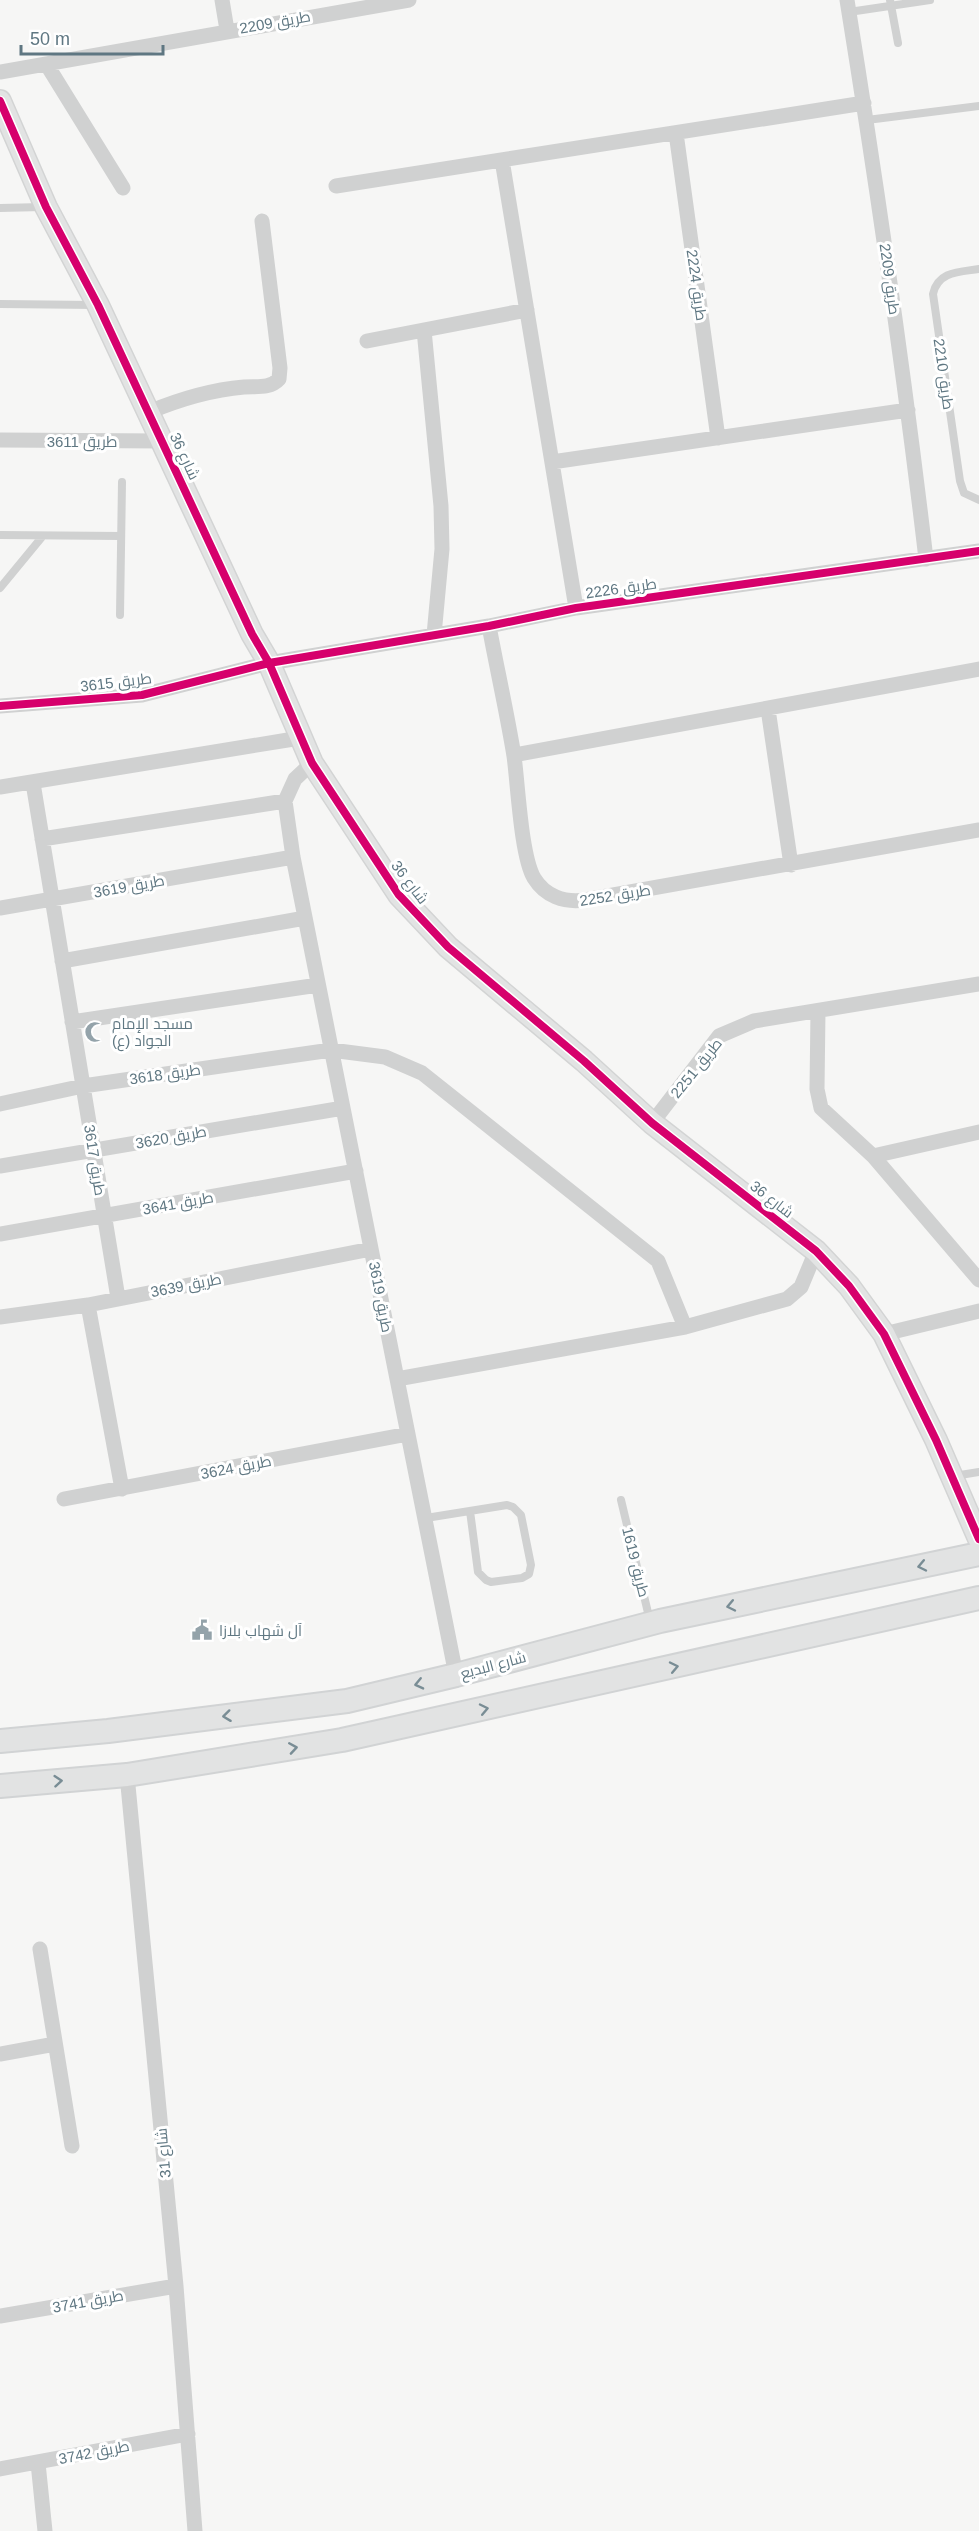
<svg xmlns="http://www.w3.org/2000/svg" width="979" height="2531" viewBox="0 0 979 2531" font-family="Helvetica,Cairo,sans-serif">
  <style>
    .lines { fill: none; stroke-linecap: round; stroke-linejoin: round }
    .secondary-casing { stroke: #d3d4d4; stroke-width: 24 }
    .primary-casing { stroke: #d1d3d4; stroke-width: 26 }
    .lane { stroke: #d0d1d1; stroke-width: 8 }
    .street { stroke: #d0d1d1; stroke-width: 15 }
    .secondary { stroke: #e2e3e3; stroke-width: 21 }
    .primary { stroke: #e2e3e3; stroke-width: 22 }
    .cycleway-casing { stroke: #fff; stroke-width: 11 }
    .cycleway { stroke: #d6006c; stroke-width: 8 }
    .oneway { stroke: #798d95 }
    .labels { text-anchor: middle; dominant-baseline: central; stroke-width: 6; stroke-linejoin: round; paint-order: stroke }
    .street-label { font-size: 15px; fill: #5f7782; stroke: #fff }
    .poi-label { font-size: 15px; fill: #5f7782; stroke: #fff; text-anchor: start }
  </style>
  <rect width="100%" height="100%" fill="#f6f6f5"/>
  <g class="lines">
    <g class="secondary-casing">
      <path id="secondary" d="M0 101 46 207 98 305 252 634 269 663 312 763 399 895 448 947 584 1061 652 1123 816 1251 849 1286 884 1334 936 1440 979 1539"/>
    </g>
    <g class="primary-casing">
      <path id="primary" d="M0 1741 108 1731 347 1701 456 1675 660 1621 979 1554
        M0 1786 127 1775 342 1740 979 1598"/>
    </g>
    <path class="lane" d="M890 0 898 43
      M849 12 930 0
      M867 120 979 106
      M0 208 43 207
      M979 269C960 272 938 271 933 294L960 481 964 493 979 500
      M0 304 96 305
      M0 535 121 536
      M0 588 42 537
      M120 615 122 482
      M954 1476 979 1472
      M621 1500 650 1621
      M426 1518 507 1505 513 1507 521 1515 531 1565 529 1574 522 1578 491 1582 486 1580 478 1572 470 1511"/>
    <path class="street" d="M222 0 227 30
      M847 0C877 186 904 372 926 559
      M47 65 123 188
      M0 72 409 0
      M676 133 718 438
      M502 160 576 608
      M336 186 864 103
      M424 330 441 506 442 549 434 635
      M367 341 527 310
      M149 412C180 399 210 390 244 387 256 386 270 389 279 379L280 368 262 221
      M0 440 163 441
      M552 462 908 410
      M489 626C497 669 507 713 514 756 518 785 521 856 534 878 545 896 564 903 585 900L979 830
      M0 706 142 695 269 663 489 626 576 608 979 551
      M768 709 791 865
      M514 755 979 669
      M312 763 295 779 285 801 293 857 456 1675
      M33 783 118 1298
      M0 787 300 738
      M42 839 285 801
      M0 908 293 857
      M62 961 305 918
      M818 1011 817 1089 821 1108 873 1156 979 1280
      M72 1022 318 985
      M0 1104 83 1086 331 1050 385 1057 422 1073 658 1261 685 1327
      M652 1123 719 1036 754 1021 979 984
      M873 1156 979 1132
      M0 1166 343 1108
      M0 1234 356 1171
      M88 1305 122 1489
      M0 1317 88 1305 371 1249
      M884 1334 979 1311
      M397 1379 685 1327 787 1299 801 1287 816 1251
      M64 1499 408 1434
      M127 1775 176 2286 195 2531
      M40 1949 72 2146
      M0 2054 55 2044
      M0 2316 176 2286
      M38 2463 45 2531
      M0 2469 188 2434"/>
    <use href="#secondary" class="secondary"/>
    <use href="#primary" class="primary"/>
    <g class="cycleway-casing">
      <path id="cycleway" d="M0 101 46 207 98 305 252 634 269 663 312 763 399 895 448 947 584 1061 652 1123 816 1251 849 1286 884 1334 936 1440 979 1539
        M0 706 142 695 269 663 489 626 576 608 979 551"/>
    </g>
    <use href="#cycleway" class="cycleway"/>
  </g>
  <defs><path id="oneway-chevron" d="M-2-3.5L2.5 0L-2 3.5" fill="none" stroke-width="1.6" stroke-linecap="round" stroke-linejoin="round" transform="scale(1.5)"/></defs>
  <g class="oneway">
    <use href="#oneway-chevron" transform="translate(922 1566) rotate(168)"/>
    <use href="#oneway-chevron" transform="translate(731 1606) rotate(168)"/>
    <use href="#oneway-chevron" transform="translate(674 1667) rotate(-12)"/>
    <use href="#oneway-chevron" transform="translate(419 1684) rotate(167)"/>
    <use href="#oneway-chevron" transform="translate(484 1709) rotate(-12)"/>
    <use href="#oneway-chevron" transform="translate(227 1716) rotate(173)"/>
    <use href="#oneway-chevron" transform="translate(293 1748) rotate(-9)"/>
    <use href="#oneway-chevron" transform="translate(58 1781) rotate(-5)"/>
  </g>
  <defs>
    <g id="mosque-bare" transform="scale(1.62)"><path d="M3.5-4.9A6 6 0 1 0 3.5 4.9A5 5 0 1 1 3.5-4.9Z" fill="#94a3aa" stroke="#fff" stroke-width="2.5" paint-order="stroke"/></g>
    <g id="civic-bare" transform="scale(1.62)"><path d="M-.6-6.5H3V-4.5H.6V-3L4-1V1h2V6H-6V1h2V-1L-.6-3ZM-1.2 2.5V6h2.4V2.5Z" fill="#94a3aa" stroke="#fff" stroke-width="2.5" paint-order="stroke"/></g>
  </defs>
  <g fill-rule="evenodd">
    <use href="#mosque-bare" x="95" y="1032"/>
    <use href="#civic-bare" x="202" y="1630"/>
  </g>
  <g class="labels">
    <g class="street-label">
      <text transform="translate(275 22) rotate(-10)">طريق 2209</text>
      <text transform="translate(890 279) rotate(82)">طريق 2209</text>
      <text transform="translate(697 285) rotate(82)">طريق 2224</text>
      <text transform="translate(944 374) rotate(82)">طريق 2210</text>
      <text x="82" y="441">طريق 3611</text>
      <text transform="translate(185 456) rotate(65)">شارع 36</text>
      <text transform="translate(621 588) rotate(-8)">طريق 2226</text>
      <text transform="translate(116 682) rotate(-7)">طريق 3615</text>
      <text transform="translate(410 882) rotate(53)">شارع 36</text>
      <text transform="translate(129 886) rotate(-10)">طريق 3619</text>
      <text transform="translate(615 895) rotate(-9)">طريق 2252</text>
      <text transform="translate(696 1068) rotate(-51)">طريق 2251</text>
      <text transform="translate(165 1074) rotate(-8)">طريق 3618</text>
      <text transform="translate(171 1137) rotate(-10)">طريق 3620</text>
      <text transform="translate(95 1160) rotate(81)">طريق 3617</text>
      <text transform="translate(772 1199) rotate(38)">شارع 36</text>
      <text transform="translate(178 1203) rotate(-10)">طريق 3641</text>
      <text transform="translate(186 1285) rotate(-11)">طريق 3639</text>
      <text transform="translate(381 1297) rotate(79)">طريق 3619</text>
      <text transform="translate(236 1467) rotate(-11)">طريق 3624</text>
      <text transform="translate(636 1562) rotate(76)">طريق 1619</text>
      <text transform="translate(493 1665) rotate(-15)">شارع البديع</text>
      <text transform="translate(163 2153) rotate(-95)">شارع 31</text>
      <text transform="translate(88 2301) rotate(-10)">طريق 3741</text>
      <text transform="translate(94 2452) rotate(-11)">طريق 3742</text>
    </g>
    <g class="poi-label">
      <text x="112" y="1023">مسجد الإمام<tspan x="112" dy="17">الجواد (ع)</tspan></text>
      <text x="219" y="1630">آل شهاب بلازا</text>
    </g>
  </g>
  <path d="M21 45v9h142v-9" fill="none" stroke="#5f7782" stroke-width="3"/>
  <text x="30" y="45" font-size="18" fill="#5f7782" stroke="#ffffff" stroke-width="4.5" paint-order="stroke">50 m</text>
</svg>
